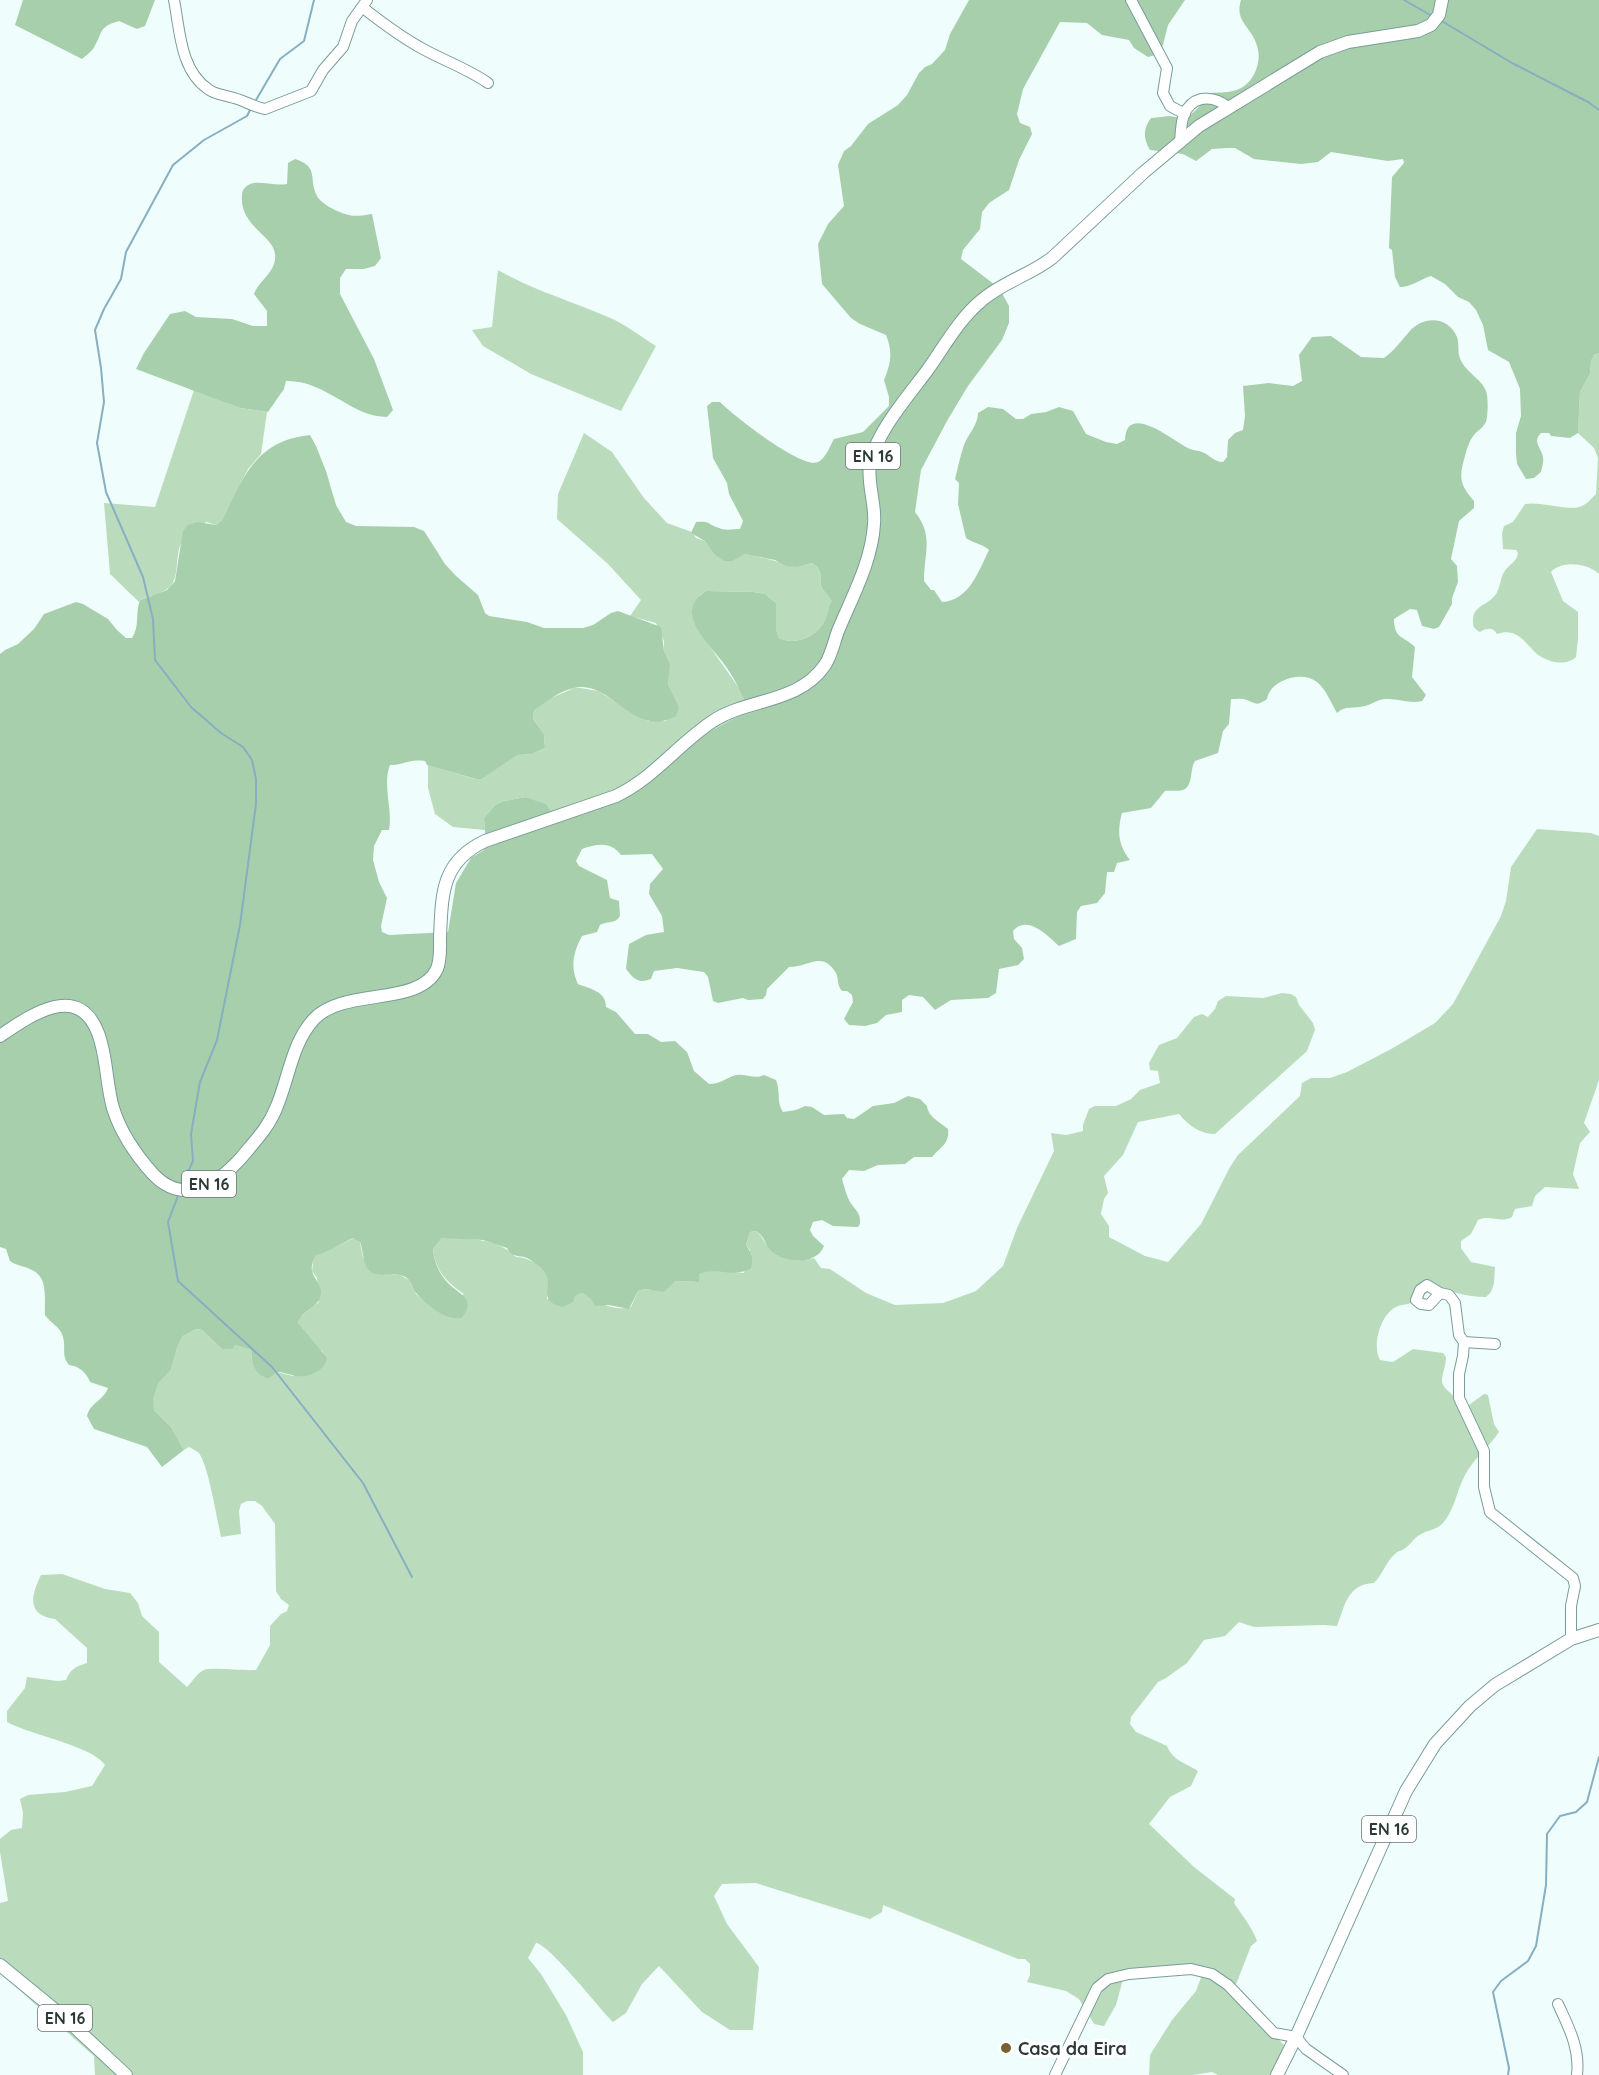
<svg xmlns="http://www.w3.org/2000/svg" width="1599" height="2075" viewBox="0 0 1599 2075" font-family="Quicksand,sans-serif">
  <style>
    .green { fill: #badcbd }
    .forest { fill: #a8cfac }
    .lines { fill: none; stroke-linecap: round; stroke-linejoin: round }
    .stream { stroke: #87afc1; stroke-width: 2 }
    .minor-casing { stroke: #799c99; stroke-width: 12 }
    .major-casing { stroke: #799c99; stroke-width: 14 }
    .minor { stroke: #fff; stroke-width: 10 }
    .major { stroke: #fff; stroke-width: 12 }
    .poi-dot { fill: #786232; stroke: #fff; stroke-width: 2 }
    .labels { text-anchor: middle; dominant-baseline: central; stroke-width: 6; stroke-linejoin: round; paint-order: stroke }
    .shield { fill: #fff; stroke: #6b7574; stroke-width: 1.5 }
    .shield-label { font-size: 16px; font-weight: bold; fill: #2b3a38 }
    .poi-label { font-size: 18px; font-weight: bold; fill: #2b3a38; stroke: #fff; text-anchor: start }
  </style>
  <rect width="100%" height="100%" fill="#effefc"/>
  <path class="green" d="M498 270C533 290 571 301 608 317 625 324 640 336 656 346L621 411 531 374 483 346 472 330 492 327Z
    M1599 353V574C1588 563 1562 560 1551 572L1563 601 1578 612V639L1576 657C1566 667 1547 662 1537 654 1525 643 1517 627 1497 634 1493 627 1487 628 1480 632 1475 629 1473 628 1473 622 1472 605 1488 606 1496 594 1500 588 1500 579 1504 572 1509 564 1517 562 1518 553L1516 550 1503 549 1502 533 1504 526 1513 522 1525 504C1543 501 1570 512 1582 506 1587 504 1592 498 1596 494L1598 458 1594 448 1578 433 1580 392 1590 374 1591 361 1594 355Z
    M194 390 240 408 267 412 261 454 248 469 222 520 216 525 206 522C200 527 187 533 183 540 173 554 182 579 167 589 160 594 148 596 140 600L139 602 110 574 104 503 155 507Z
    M584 433 612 452 644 498 667 523 692 532 696 538 705 541 713 553 739 557 745 554 752 555 798 567 812 563C827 573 816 580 823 590 826 594 830 597 833 601 828 608 828 613 825 620 817 637 795 646 779 638L776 629V603L765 594 754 592 706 591 700 595 692 614 701 634 741 691 746 706 740 715 689 743 630 796 594 808 567 820 555 819 545 804 526 797 504 801 495 805 484 818 485 830 453 827 435 814 428 788V765L475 779H482L518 755 532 754 545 748 544 734 533 719 534 711 549 699 574 688H581L598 691 648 721H666L674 698 668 684 669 665 664 651V641L656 623 630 616 641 600 608 564 557 519 558 494Z
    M1537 829 1591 833 1599 836V1080L1584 1123 1590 1132 1580 1143 1573 1174 1579 1189 1545 1187 1535 1196 1532 1206 1515 1209 1512 1217C1500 1224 1490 1214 1478 1220L1471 1234 1461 1241V1248L1471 1262 1495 1267 1494 1283 1491 1292 1486 1297C1466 1297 1447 1291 1429 1283 1424 1289 1418 1298 1413 1302 1408 1305 1400 1304 1394 1308 1380 1317 1372 1346 1380 1360L1393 1362 1413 1349 1443 1353 1446 1357C1446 1366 1442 1373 1442 1381 1441 1388 1462 1403 1469 1405L1484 1394 1488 1395 1494 1424 1499 1432C1489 1447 1474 1458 1465 1475 1457 1490 1454 1512 1442 1524 1436 1530 1428 1530 1421 1534 1413 1538 1411 1545 1404 1549 1401 1551 1398 1551 1396 1553 1386 1561 1383 1574 1374 1583 1347 1584 1345 1606 1337 1626L1324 1625 1254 1627 1239 1622 1225 1636 1204 1640 1187 1663 1166 1678 1158 1682 1131 1717 1130 1724 1136 1732 1167 1746C1173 1761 1186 1763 1198 1771L1191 1786 1170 1797 1149 1824 1194 1867 1235 1899 1234 1903C1243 1917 1251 1925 1257 1941L1251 1946 1233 1992 1284 2045 1283 2053 1276 2073 1270 2075H1218L1212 2072 1193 2075H1149L1150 2055 1172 2020 1196 1991 1202 1975 1191 1966 1125 1972 1116 2005 1104 2026 1094 2024 1079 1999 1066 1991 1027 1982 1030 1975V1964L1025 1959H1018L883 1905 882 1912 870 1919 756 1883 722 1884 714 1896 727 1924 759 1967 753 2030H730L702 2012 659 1966 642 1984 626 2013 613 2022C599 2008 550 1945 536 1943L528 1958 541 1974 566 2015 583 2052V2075H95L94 2056 0 1973V1903L8 1901 0 1852V1839L11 1830 22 1828 23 1813 20 1799 28 1795 65 1792 92 1786 105 1765C92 1746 31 1735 7 1722V1711L25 1688 27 1677 58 1681 66 1680C70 1669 77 1666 87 1663V1648L55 1619C25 1615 32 1594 41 1575L62 1574 105 1589 130 1593 138 1603 142 1616 159 1632V1662L187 1687C192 1682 197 1673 204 1670 212 1667 244 1671 256 1670L270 1645V1626L281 1614 287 1611 289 1605 281 1599 276 1591 275 1524 262 1506 255 1501H247L241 1504 239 1511 241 1534 221 1537C217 1520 208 1462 198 1452 196 1451 191 1448 189 1447L184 1450 171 1427 154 1410 152 1399 157 1383 171 1370 178 1345 183 1336 196 1329 202 1330 222 1349 235 1345 251 1350C251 1362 256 1375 269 1379L277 1372 293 1376 323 1352 316 1347 298 1323 299 1318 319 1302 317 1278 312 1271 314 1256C328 1253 340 1244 354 1238L360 1242 363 1258 380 1273 400 1275 409 1280 416 1294 434 1309 464 1294C447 1283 435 1270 433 1249L442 1238C467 1238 498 1238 516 1257 528 1257 545 1266 548 1278 549 1285 548 1292 547 1299L575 1296 582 1293C596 1302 615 1312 631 1307L638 1291 645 1289 651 1290 675 1281 698 1282 699 1274 705 1270 744 1273 750 1250 746 1245 750 1232 756 1231C762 1236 763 1240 768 1247 778 1262 798 1262 814 1258L821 1268 830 1269 866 1293 895 1305 943 1303 976 1291 1003 1266 1017 1228 1054 1151 1051 1133 1066 1135 1083 1131V1125L1089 1109 1095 1106H1116L1131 1099 1140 1090 1160 1083 1158 1071 1150 1070 1149 1063 1159 1045 1177 1038 1194 1017 1202 1014 1208 1017 1215 1009 1218 1001 1226 996 1263 998 1282 993 1291 994 1296 997 1299 1005 1313 1023 1315 1030 1307 1051 1215 1134C1200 1134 1189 1126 1179 1114L1138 1122 1123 1155 1104 1176 1108 1193 1104 1199 1101 1214 1109 1226V1237L1145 1256 1168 1262 1201 1224 1230 1167 1238 1155 1300 1096 1302 1083 1311 1078H1330L1347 1072 1393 1048 1435 1023 1453 1004 1501 916 1506 901 1511 867Z"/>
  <path class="forest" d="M23 0H155L145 26 137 29 119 21C97 27 103 34 93 49 90 53 85 56 82 59L15 25Z
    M969 0H1185L1168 25 1163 45 1159 54 1148 57 1134 48 1129 40 1102 35 1087 23 1060 22 1023 89 1017 114 1020 123 1030 127 1032 134 1019 160 1009 190 989 203 982 212 980 229 963 250 961 259 999 288 1009 306V323L1002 340 968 386 947 421 921 470 915 512C934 536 924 552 924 581L931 590H934L942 602C969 601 979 570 989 550 983 544 973 543 966 538L958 504 959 483 955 479C958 468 960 456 964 445 968 434 978 425 978 413L988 407 1003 409 1016 419H1023L1031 414 1046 412 1059 407 1073 411 1086 434 1106 442 1117 444 1125 440C1126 401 1174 441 1188 448 1193 451 1198 450 1202 452 1210 455 1214 462 1223 462L1227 457 1228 440 1235 433 1243 430 1245 416 1243 386 1269 383 1293 386 1302 381 1299 355 1312 337 1331 336 1361 357 1384 358C1395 350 1400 342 1409 332 1422 316 1448 315 1457 337 1459 342 1458 349 1459 355 1463 373 1485 379 1487 395 1488 402 1488 415 1486 422 1483 428 1478 430 1474 435 1469 441 1467 449 1465 456 1459 477 1459 484 1474 501V508L1459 521 1451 559 1457 566 1458 582 1452 598V604L1439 627 1434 629 1422 626 1417 610 1410 609 1394 619C1394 639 1404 636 1415 647L1412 677 1426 695 1422 701C1410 704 1401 699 1388 699 1379 698 1373 704 1365 706 1355 709 1345 705 1337 713 1331 703 1326 689 1317 682 1302 670 1270 680 1267 699 1257 706 1256 704 1247 700 1243 698 1236 699 1231 699L1229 724 1223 731 1218 753 1195 761C1190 768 1193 784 1185 789 1180 792 1171 790 1165 791L1151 808 1122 813C1117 831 1118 845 1130 860L1117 863 1114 872H1107L1105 893 1097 903 1081 906 1077 912 1076 939 1059 946C1048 936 1027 914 1013 931L1014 939 1022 948 1024 959 1018 965 999 969 996 993 988 998 951 1000 935 1010 923 997 909 995 902 1000V1012L886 1015 877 1023 865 1026 849 1025 844 1019 853 1002 852 995 847 991H842C837 986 839 980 836 973 822 950 809 967 789 967L767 989 766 995 763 999 748 1000 743 998 718 1003 713 1001 708 977 704 972 677 968 654 971 651 979C638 984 634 979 626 969L629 944 646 935 664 932 662 916 649 894 650 884 663 869 652 854 621 855C610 841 597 844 582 849L576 861 579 866 607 880 610 898 619 901 620 916C616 924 607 921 600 925L597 932 582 936C573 953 570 967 578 984 590 989 606 991 606 1007L616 1012 635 1034H648L661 1042 675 1041 687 1052 694 1071 709 1084C721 1084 725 1078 736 1075 746 1073 754 1080 764 1075L776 1080C781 1092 776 1102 783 1112L796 1110 805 1106 812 1107 824 1115 844 1114 847 1118 854 1119 873 1106 894 1103 908 1096 920 1099 927 1106C928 1117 940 1122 948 1129 950 1144 940 1147 932 1157H914L905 1164 878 1165 864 1171 849 1170 842 1179C844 1186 847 1197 850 1202 856 1211 861 1213 860 1224L858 1227 833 1226 822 1220 813 1222 810 1230 813 1236 824 1246C821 1254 814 1258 806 1260 792 1262 775 1259 767 1246 764 1239 762 1235 756 1231L750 1232 746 1245C751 1252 754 1259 751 1268 735 1279 715 1266 699 1274V1282L675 1281 664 1292 645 1289 638 1291 629 1309 609 1305 595 1306 591 1299 582 1293 575 1296 573 1302 563 1307C534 1300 557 1286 543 1270 539 1266 533 1261 527 1258 519 1255 512 1258 507 1248L483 1240 442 1238 433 1249C434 1262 439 1274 449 1284 461 1296 476 1298 462 1318 446 1321 428 1306 418 1295 413 1291 412 1283 408 1279 397 1270 382 1278 371 1272 362 1266 364 1251 360 1242L353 1238C340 1244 328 1253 315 1256 313 1261 311 1267 312 1271 315 1281 324 1287 320 1298 316 1309 301 1311 298 1323L327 1358C324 1373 305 1379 292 1375 286 1374 283 1372 277 1372L269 1379C254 1375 252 1364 251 1350L235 1345 232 1349H222L202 1330 196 1329 183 1336 178 1345 171 1370 158 1383 153 1399 154 1410 171 1427 184 1450 162 1467 147 1447 94 1429 87 1416C90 1403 104 1400 108 1388L90 1382C87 1373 79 1366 69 1365 61 1355 66 1348 63 1337 61 1327 50 1323 45 1315 44 1299 49 1278 32 1270 25 1266 17 1266 10 1261L6 1249 0 1247V654L5 650 18 644 34 629 44 614 76 602 83 604 108 619 117 630 126 638H132C140 626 135 613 140 600L167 590 175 581 183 531 188 525 197 522 216 525 222 520C244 477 255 441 310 435L316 446 326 471 336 505 346 522 356 526 414 527 424 531 445 564 456 576 478 595 485 613 489 616 527 622 544 628H583L593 625 611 613 618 611 661 627 664 651 670 665 668 684 679 708 676 716C633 740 612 679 574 688 559 691 546 702 534 711L533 719 544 734 545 748 532 754 518 755 482 779H476L427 765 425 761C409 759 404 765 390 765 382 785 393 809 389 830H382L374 846 373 860 379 882 387 898 381 926 382 932 389 935 448 932 456 883 471 858 484 850 486 845 484 818 495 805 504 801 526 797 546 804 555 819 567 820 594 808 630 796 689 743 740 715 746 706C740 687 729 669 716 654 707 643 694 629 692 614 691 604 698 596 706 591L754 592 765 594 776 603V629L779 638C795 646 817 637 825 620 828 613 828 608 832 601 830 597 826 594 823 590 816 579 827 573 812 563L798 567 786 566 775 560 745 554 732 561H724L713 553 705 541 691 533 696 522C712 521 706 524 719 528 725 531 733 529 740 529L743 521 729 494 727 483 713 458 707 406 712 402H720C733 415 802 470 818 462 826 458 830 446 834 439L863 432 889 406V397L884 380C891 363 893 352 886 335L860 324 851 318 822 284 818 244 828 224 844 206 838 165 844 151 851 146 868 124 898 105 907 95 919 73 925 67 932 64 945 50 950 34Z
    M1241 0H1599V353L1594 355 1591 361 1590 374 1580 392 1578 433 1570 438 1551 436 1549 433H1541C1532 442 1541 447 1543 457 1544 462 1542 467 1541 472L1534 478 1526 479 1517 464 1516 453V433L1521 416 1520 389 1509 362 1488 350 1483 325 1476 310 1469 302 1458 297 1445 284 1431 276C1421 279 1411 287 1400 287L1395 277 1392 250 1389 248 1392 177 1404 163 1403 159 1388 161 1331 152 1318 162 1301 164 1254 159 1235 148H1227L1212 149 1196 161 1183 154 1150 150C1143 138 1143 129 1151 118L1170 116 1186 119 1198 108 1210 93C1218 92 1226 93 1233 91 1252 88 1263 63 1257 46 1252 27 1234 22 1241 0Z
    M295 159C320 167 308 179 317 196 321 204 339 213 349 215 356 217 365 215 372 214L381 258 375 266 364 269H346L340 278V294L374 359 393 410 387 417C351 417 326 380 286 381L284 389 268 412 240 408 136 369 144 353 170 314 185 311 196 317 232 319 253 326H267V311L254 294C259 280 277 272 275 254 273 235 239 226 242 195 242 189 247 184 254 183 264 182 276 186 287 184L288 163Z"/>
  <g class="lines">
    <path class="stream" d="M1404 0 1432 16
      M1440 20 1512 63 1588 102 1599 110
      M256 100 280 59 304 41 314 0
      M182 1185 193 1161 191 1134 200 1082 217 1040 240 925 256 804V779L252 760 243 747 221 733 191 707 155 660 153 619 143 577 106 492 97 443 104 402 101 368 95 330 104 309 121 279 126 252 173 165 204 140 247 116 250 110
      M179 1193 168 1222 178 1281 272 1367 363 1483 412 1577
      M1508 2075 1509 2068 1493 1992 1501 1981 1528 1961 1536 1946 1546 1885 1547 1834 1560 1816 1576 1812 1587 1802 1599 1757"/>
    <g class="minor-casing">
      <path id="minor" d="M174 0C180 30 180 70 208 89 215 95 226 95 234 98 245 101 254 107 265 109L311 91 323 70 343 47 352 21 367 0
        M1131 0 1167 68 1163 93 1170 106 1185 114
        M362 7C381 22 401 37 423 49 445 61 468 69 488 83
        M1180 141C1181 132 1181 116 1187 109 1198 94 1216 97 1228 107
        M1440 1293 1429 1305 1421 1304 1416 1300 1420 1290 1427 1285 1440 1293 1449 1295 1455 1303 1459 1335 1464 1342 1463 1356 1459 1374V1398L1484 1451V1487L1490 1512 1573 1578 1575 1586 1571 1606V1639
        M1464 1342 1495 1344
        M1558 2004C1569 2028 1580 2048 1577 2075
        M1055 2075 1097 1988 1108 1979 1129 1974 1191 1969 1212 1974 1228 1985 1274 2033 1296 2037 1306 2049 1343 2075"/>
    </g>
    <g class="major-casing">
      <path id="major" d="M0 1036C29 1016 78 981 98 1033 107 1056 106 1084 113 1108 121 1134 135 1154 153 1174 166 1188 183 1194 202 1188 217 1182 230 1170 241 1158 255 1141 269 1127 277 1106 289 1077 292 1043 314 1019 344 987 419 1007 437 969 441 959 440 947 440 937 442 894 441 862 485 841L616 796C654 778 678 744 713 721 748 698 798 704 825 665 831 656 834 642 838 631 852 597 872 561 874 524 876 504 867 484 870 465 875 433 910 394 929 368 945 345 960 318 982 300 1003 282 1030 275 1052 258L1143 173 1199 126 1320 52 1348 42 1418 31 1431 25 1439 15 1442 0
        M0 1965 66 2019 126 2075
        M1277 2075 1296 2037 1406 1791 1435 1744 1470 1706 1495 1685 1571 1639 1599 1630"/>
    </g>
    <use href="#minor" class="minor"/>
    <use href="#major" class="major"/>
  </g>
  <circle class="poi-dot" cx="1006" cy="2048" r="6"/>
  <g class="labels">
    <g class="shield">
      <rect x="846" y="443" width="54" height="26" rx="4.5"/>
      <rect x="182" y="1171" width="54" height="26" rx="4.5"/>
      <rect x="1362" y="1816" width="54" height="26" rx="4.5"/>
      <rect x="38" y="2005" width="54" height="26" rx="4.5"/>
    </g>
    <g class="shield-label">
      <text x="873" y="456">EN 16</text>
      <text x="209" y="1184">EN 16</text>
      <text x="1389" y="1829">EN 16</text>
      <text x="65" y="2018">EN 16</text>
    </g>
    <g class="poi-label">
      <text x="1018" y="2048">Casa da Eira</text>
    </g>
  </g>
</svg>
